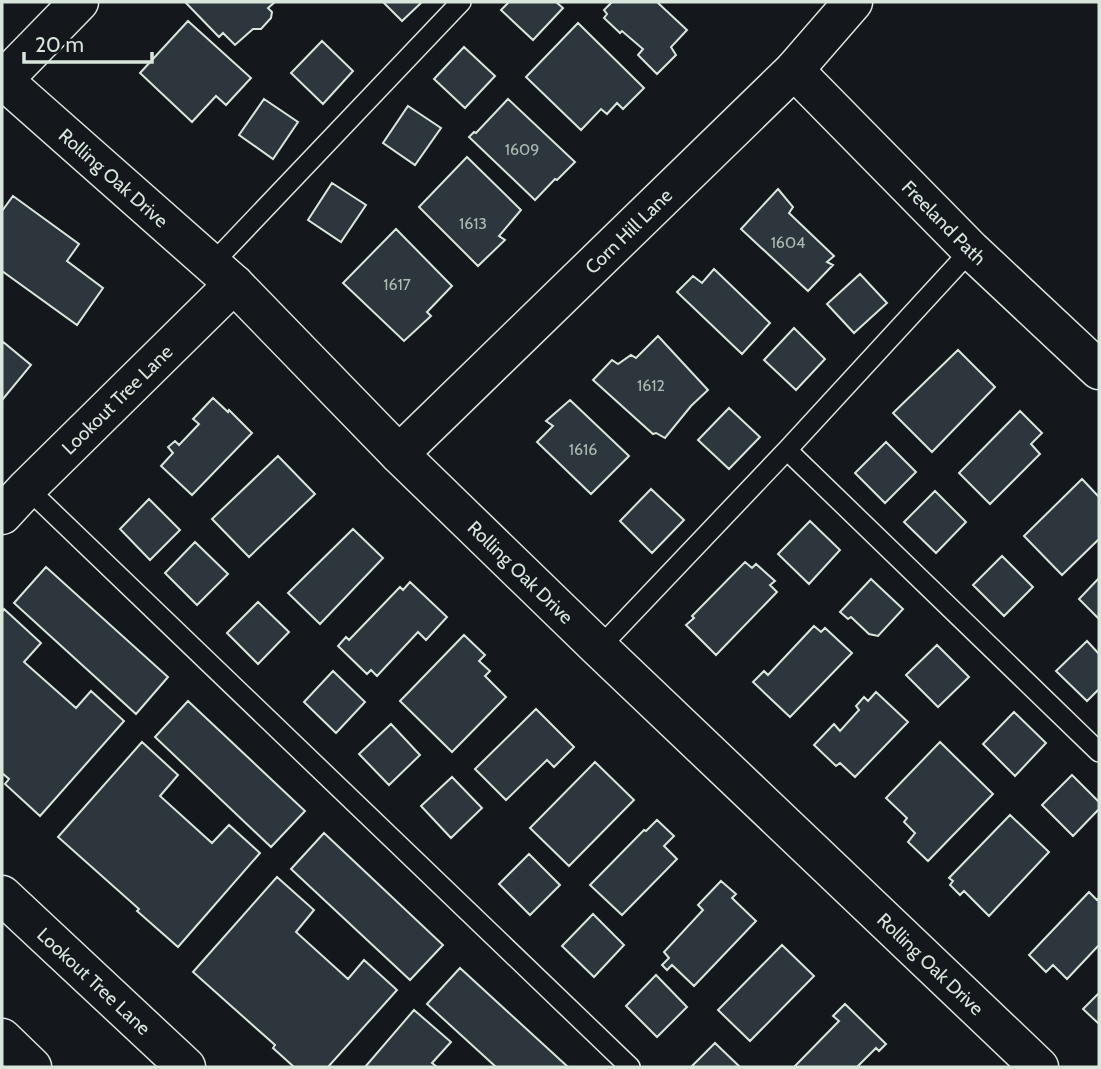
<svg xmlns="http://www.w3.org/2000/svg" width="1101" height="1069" viewBox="0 0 1101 1069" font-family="Cabin,sans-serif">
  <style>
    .building { fill: #2c363c; stroke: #d8e6dc; stroke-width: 2 }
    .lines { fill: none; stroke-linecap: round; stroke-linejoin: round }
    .service-casing { stroke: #d8e6dc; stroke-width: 22 }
    .minor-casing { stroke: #d8e6dc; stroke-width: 41 }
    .secondary-casing { stroke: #d8e6dc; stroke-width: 41 }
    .service { stroke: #14181c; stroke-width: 19 }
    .minor { stroke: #14181c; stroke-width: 38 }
    .secondary { stroke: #14181c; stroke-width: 38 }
    .labels { text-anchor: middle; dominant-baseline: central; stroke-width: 5; stroke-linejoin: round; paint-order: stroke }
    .number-label { font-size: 16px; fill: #adbab4 }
    .street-label { font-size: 19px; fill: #d8e6dc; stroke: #14181c }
  </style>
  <rect width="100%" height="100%" fill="#14181c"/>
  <path class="building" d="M185 2H275L268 8 272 12 271 18 261 29H253L235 45 223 33 219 37Z
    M383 2H422L402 21Z
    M509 2H556L563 8 533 40 501 10Z
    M612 2H657L687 30 671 47 676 55 657 74 638 55 643 49 622 31 620 33 604 18 607 14 604 10Z
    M188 21 251 78 226 105 216 96 192 122 140 73Z
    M578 23 644 88 623 109 617 103 607 114 601 109 581 130 526 77Z
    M322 41 353 71 323 104 291 73Z
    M464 47 495 76 465 108 434 79Z
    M264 99 298 122 273 159 239 135Z
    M508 99 575 162 557 180 555 179 535 200 469 137 474 132 476 133Z
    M408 106 441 128 415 165 383 143Z
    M467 157 521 210 499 236 505 240 478 266 419 207Z
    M332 183 366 205 341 242 308 220Z
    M778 189 793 207 789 213 834 256 827 262 833 265 808 291 741 229Z
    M13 196 79 244 67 261 103 288 77 325 2 271V211Z
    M396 229 452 286 427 312 431 316 404 341 343 283Z
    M714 269 770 323 742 354 677 292 693 276 702 283Z
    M860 274 887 303 854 333 827 304Z
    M794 328 825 359 796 390 764 360Z
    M658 336 708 390 691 406 665 438 656 433 653 434 593 380 612 360 618 364 631 355 636 358Z
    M2 341 31 365 3 399 2 398Z
    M958 350 995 387 932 452 893 413Z
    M213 398 228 412 229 410 252 433 192 495 161 466 173 453 168 447 175 441 179 445 199 424 193 419Z
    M570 400 629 456 591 494 537 442 553 426 546 421Z
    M729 408 760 437 729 469 698 440Z
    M1020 411 1042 433 1031 444 1040 454 990 504 959 473Z
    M886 442 916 472 885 503 855 473Z
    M278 456 315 494 249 557 212 519Z
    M1082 479 1099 497V539L1062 575 1024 536Z
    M651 489 684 520 652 553 620 521Z
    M935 491 966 522 936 553 904 522Z
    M149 499 180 530 150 560 120 529Z
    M810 521 840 550 809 584 778 554Z
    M353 529 383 558 320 624 288 593Z
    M195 542 228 574 197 605 165 573Z
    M1002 556 1033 587 1004 616 973 585Z
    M745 562 752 568 756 564 775 581 770 585 777 592 716 655 686 625 694 618 692 616Z
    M46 567 168 677 136 714 14 603Z
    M1099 578V619L1079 599Z
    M871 579 903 609 878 636 869 634 851 617 848 619 840 612Z
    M410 582 447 617 426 640 418 632 377 676 371 670 367 674 338 646 346 637 349 640 400 587 403 590Z
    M258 602 289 632 258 664 227 633Z
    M4 609 41 643 24 662 76 708 91 691 124 721 40 816 5 784 9 779 2 773V612Z
    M814 626 821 632 825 628 852 653 790 717 753 682 764 671 768 675Z
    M464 635 485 655 479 661 490 671 485 676 506 697 452 752 400 701Z
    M1087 641 1099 654V689L1087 701 1056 671Z
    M937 645 969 677 938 707 906 675Z
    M333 671 365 702 336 733 304 702Z
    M876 692 908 722 855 777 840 763 836 766 814 745 834 724 840 731 859 710 856 706 864 697 868 701Z
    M188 701 305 811 271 847 155 737Z
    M536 709 574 747 554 767 547 760 506 800 475 769Z
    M1014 712 1046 743 1015 776 983 744Z
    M391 724 420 755 389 785 359 754Z
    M142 742 178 775 160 796 212 843 229 825 260 853 178 947 137 911 139 909 58 837Z
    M940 742 993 794 928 861 908 842 915 833 904 822 907 818 886 798Z
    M595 762 634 800 569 866 530 828Z
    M1072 775 1099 802V809L1073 836 1042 805Z
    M452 777 482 808 451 838 421 806Z
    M1010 815 1049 852 989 916 964 891 960 895 950 885 953 881 949 878Z
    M657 820 674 836 664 846 677 859 622 915 590 885 644 830 646 831Z
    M324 833 443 945 410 980 291 869Z
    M529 854 560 885 530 915 499 884Z
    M277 877 314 910 296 932 348 979 364 960 397 990 328 1067H294L273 1048 275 1045 193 972Z
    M721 881 736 894 732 898 756 921 694 986 672 965 667 970 662 965 669 958 664 952 703 910 698 905Z
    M1089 892 1097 900 1099 898V945L1067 979 1053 965 1046 972 1029 955Z
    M593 914 624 945 594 977 562 946Z
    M782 945 814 976 750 1041 718 1010Z
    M460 968 568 1067H496L427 1004Z
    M656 975 687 1007 657 1037 626 1006Z
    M1099 993V1024L1083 1009Z
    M845 1004 886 1044 879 1051 876 1048 857 1067H794L839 1021 833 1016Z
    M414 1010 451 1042 432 1063 437 1067H365Z
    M715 1043 740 1067H691Z"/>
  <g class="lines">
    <g class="service-casing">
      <path id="service" d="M211 265 461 2
        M787 450 1099 752
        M27 488 630 1067
        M599 648 787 450 971 250"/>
    </g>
    <g class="minor-casing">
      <g id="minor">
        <path id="s1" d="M794 70 971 250 1099 370"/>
        <path id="s2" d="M2 79 234 284 399 454 599 648 1039 1067"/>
        <path d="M2 81 79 2"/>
        <path id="s3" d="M399 454 794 70 853 2"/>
        <path id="s4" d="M2 515 27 488 234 284"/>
        <path id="s5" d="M2 895 186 1067"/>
      </g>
    </g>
    <g class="secondary-casing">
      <path id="secondary" d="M2 1038 32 1067"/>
    </g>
    <use href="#service" class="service"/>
    <use href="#minor" class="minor"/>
    <use href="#secondary" class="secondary"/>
  </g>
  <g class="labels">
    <g class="number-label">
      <text x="522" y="149">1609</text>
      <text x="473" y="223">1613</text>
      <text x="788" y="242">1604</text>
      <text x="397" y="284">1617</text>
      <text x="651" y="385">1612</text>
      <text x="583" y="449">1616</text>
    </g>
    <g class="street-label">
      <text stroke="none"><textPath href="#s2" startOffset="149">Rolling Oak Drive</textPath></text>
      <text stroke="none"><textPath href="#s1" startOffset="214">Freeland Path</textPath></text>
      <text stroke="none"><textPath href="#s3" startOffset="320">Corn Hill Lane</textPath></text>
      <text stroke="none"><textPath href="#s4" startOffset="163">Lookout Tree Lane</textPath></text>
      <text stroke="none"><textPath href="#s2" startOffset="716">Rolling Oak Drive</textPath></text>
      <text stroke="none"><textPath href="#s2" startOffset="1283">Rolling Oak Drive</textPath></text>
      <text stroke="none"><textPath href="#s5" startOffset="126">Lookout Tree Lane</textPath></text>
    </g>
  </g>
  <rect width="1101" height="1069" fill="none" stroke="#d8e6dc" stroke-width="7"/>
  <path d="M24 52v10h128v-10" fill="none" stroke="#d8e6dc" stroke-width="3.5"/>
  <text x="35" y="52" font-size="21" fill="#d8e6dc" stroke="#14181c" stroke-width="5" paint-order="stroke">20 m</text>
</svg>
